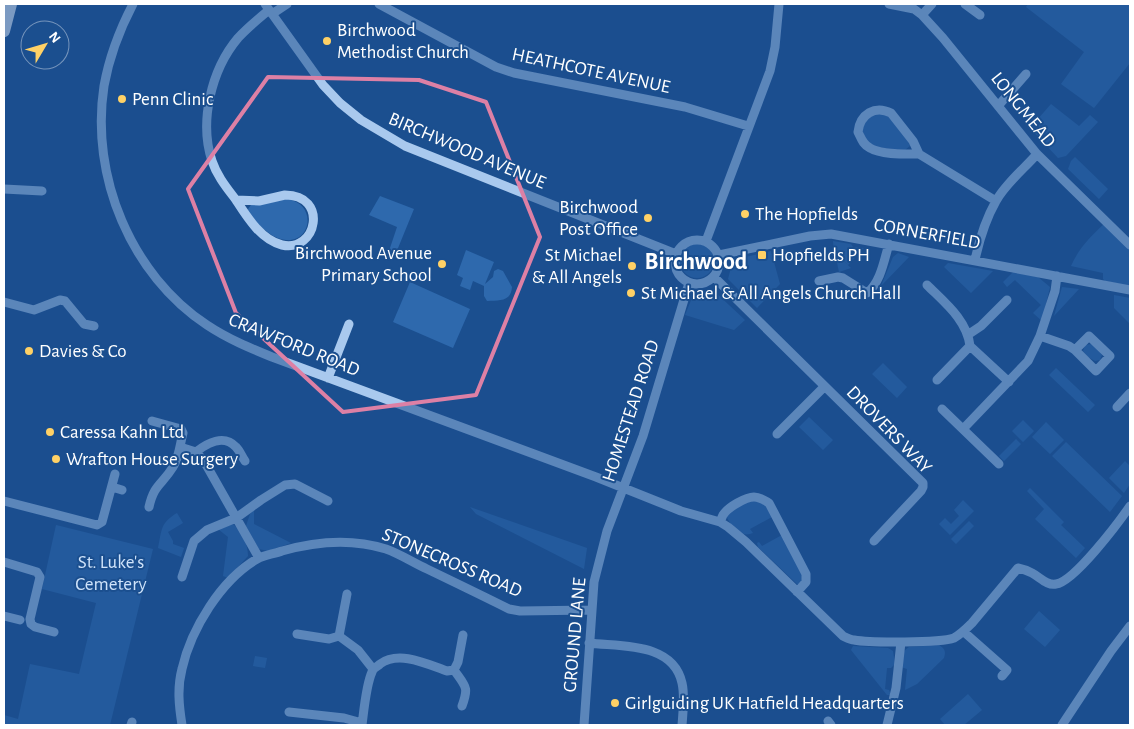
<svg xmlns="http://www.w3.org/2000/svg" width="1134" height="729" viewBox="0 0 1134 729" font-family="'Alegreya Sans',sans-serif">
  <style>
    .green { fill: #2e69ad }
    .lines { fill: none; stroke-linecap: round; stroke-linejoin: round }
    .minor { stroke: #a9c9ee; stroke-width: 9 }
    .major { stroke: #f0f6ff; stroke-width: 12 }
    .marked { fill: none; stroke: #dd80a5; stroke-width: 4; stroke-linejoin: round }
    .poi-dot { fill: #ffd166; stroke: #1b4f8f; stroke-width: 2 }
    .labels { text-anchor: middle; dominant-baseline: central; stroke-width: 4; stroke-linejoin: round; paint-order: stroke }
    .poi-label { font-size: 19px; fill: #fff; stroke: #1b4f8f; text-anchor: start }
    .street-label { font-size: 19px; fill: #fff; stroke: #1b4f8f }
    .park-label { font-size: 19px; fill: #cfe3fa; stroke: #1b4f8f }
    .district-label { font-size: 24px; font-weight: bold; fill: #fff; stroke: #1b4f8f }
  </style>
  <rect width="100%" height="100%" fill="#1b4f8f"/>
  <path class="green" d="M1028 4H1130V63L1094 108 1061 84 1084 52 1026 7Z
    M1051 104 1079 126 1090 115 1098 122 1066 156 1058 158 1030 128Z
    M880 113 893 118 911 145 905 150 874 147 867 143 862 130 867 118Z
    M1075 157 1108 189 1099 199 1068 169 1071 161Z
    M380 196 414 209 396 253 389 251 397 227 369 215Z
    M287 199C318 204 311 243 286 240 271 239 258 224 248 214V209L251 205Z
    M1104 224 1130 250V286L1105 281 1103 279V273L1071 266C1079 248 1090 237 1104 224Z
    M833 241 851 244 853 247 864 248 848 265 834 251Z
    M680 261a17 17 0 1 1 34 0a17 17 0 1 1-34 0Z
    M466 250 494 262 485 284 493 277 494 271 498 269 503 271 512 287C511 302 499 300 487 301L484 296V286L473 281 470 290 460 286 463 278 457 275Z
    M771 251 780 284 757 308 728 279 733 260Z
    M835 253 851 268 839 272Z
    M898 253 909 257 881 286 893 257Z
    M948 263 993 271 971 293 944 267Z
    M1013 272 1038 277 1050 287 1042 321 1033 313 1041 305 1015 280 1007 287 1003 282Z
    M410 282 470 309 453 348 393 322Z
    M1062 287 1079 289 1054 316Z
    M713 290 745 320 734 330 685 315 694 293Z
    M1114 295 1130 298V324L1114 308Z
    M1091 344 1097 348 1102 355 1100 360 1095 361 1088 357 1083 351 1085 345Z
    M883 363 907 387 897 398 872 374Z
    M1056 368 1095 405 1088 412 1049 375Z
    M809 417 833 440 823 450 799 427Z
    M1023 420 1034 431 1023 442 1012 431Z
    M1046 422 1064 440 1050 454 1032 437Z
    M1016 439 1021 444 1004 461 999 456Z
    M1066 442 1122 496 1110 512 1052 456Z
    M1125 461 1130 466V484L1124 493 1109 478Z
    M1030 488 1064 522 1061 525 1085 548 1076 558 1035 519 1044 509 1027 491Z
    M751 499 763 501 772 517 750 529 753 533C750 534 747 535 744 534 737 531 727 522 726 514Z
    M963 500 974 511 950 535 939 524 945 518 951 524 959 516 954 510Z
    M470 507 587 548 584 569 476 514Z
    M254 510V524L291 543 268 551 259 549 246 526 250 514Z
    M177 513 183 523 168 532 173 541V544L184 548 181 557 158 548C162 530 160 523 177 513Z
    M969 521 974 526 956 544 951 539Z
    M233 524C242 531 248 545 248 556L228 578 223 576 228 537 218 529Z
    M56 525 153 549 110 725H4V715L18 719 30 664 79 674 96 603 42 589Z
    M782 535 805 577 800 584H797L758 547 757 543 759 542 762 546Z
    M1039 611 1060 630 1045 647 1024 629Z
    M939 645C945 649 946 651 944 658L917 684 905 690 907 669 901 667C901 659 901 652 909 647Z
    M853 646 888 648 893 651 895 664 891 668H887L885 689 889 690 891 695H887L851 650Z
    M255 656 267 658 265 668 253 666Z
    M968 694 982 710 964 725H945L940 719Z"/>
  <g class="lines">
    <path class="minor" d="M133 4C120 29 109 58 104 86 90 176 131 275 207 325 228 339 250 348 272 357L596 477 681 511 720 522 728 527 746 542 843 636C847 638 850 640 854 640 870 643 940 643 954 638 961 634 966 629 972 623L1018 568C1023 569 1028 571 1032 573 1040 577 1047 586 1056 584 1074 582 1119 522 1130 506
      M265 4 323 85 340 103 361 120 405 146 676 254
      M379 4 496 67 514 73 685 107 748 126
      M889 4 914 9 922 15 943 38 1037 154 1130 245
      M965 4 980 15
      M272 14 287 4
      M922 15 932 4
      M998 106 1026 74
      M919 154 913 141 891 113C875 105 860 114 858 132 861 138 863 145 870 148 881 155 906 154 919 154L996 201
      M4 189 42 191
      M285 195C329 195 317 253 282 245 261 240 247 217 236 200L259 201Z
      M236 200C227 188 217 176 212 161 199 122 211 70 238 38 247 28 258 19 269 10
      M675 262a22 22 0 1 1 44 0a22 22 0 1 1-44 0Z
      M706 241 770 71 775 47 779 4
      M719 255 810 236 831 234 1130 290
      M975 260C979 241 987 217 996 201 1006 183 1024 169 1037 154
      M714 277 923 483V487L921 491 874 541
      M819 281 838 277 843 278 867 293C881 282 884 260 889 244
      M927 285C945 303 967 320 970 346L1009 382
      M4 302 34 310 60 300 65 301 84 324 94 326
      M969 334 981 326 1007 300
      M1040 336 1069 346 1075 350
      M1089 336 1110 356 1096 371 1075 350Z
      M328 378 349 324
      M937 380 970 346
      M1117 407 1130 393
      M942 409 999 464
      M963 429 1028 361 1040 336 1055 291 1057 276
      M777 434 824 387
      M180 447 196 452 204 461 259 558
      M196 452C207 443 224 434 236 447 240 451 242 457 245 461
      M112 487 122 490
      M4 501 97 525 102 522 115 474
      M149 507C154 484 162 485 173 467 179 458 180 444 183 433L181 429 152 421
      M720 522C721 520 722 517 723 515 728 507 746 497 754 497 760 497 764 500 769 503L806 574V582L797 592
      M4 562 37 572 40 577 30 619 31 624 35 627 54 632
      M182 577 194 541 207 530 236 518 261 500 285 485 295 484 328 501
      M4 616 20 620
      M964 632 1007 670 1002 676
      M297 634 329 639 339 636 358 650 373 669
      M339 636 347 594
      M589 643C621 647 673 642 682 683 685 696 683 712 682 725
      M454 670 458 662 463 635
      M289 712 344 718 362 723
      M828 721 831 725
      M131 725 132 722
      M182 725C179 706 177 688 182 669 191 629 221 580 257 559 264 555 274 554 282 551 317 541 351 538 386 549 400 554 414 563 427 569 454 582 481 595 509 609L520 611 591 610
      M362 725C364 710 366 685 372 672 373 668 377 667 380 664 399 650 427 664 447 671L454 670C466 687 469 687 462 706
      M584 725 594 582 607 531 643 436 689 283
      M887 725 896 688 901 642
      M1062 725 1111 651 1130 626"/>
    <path class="major" d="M4 31 11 4"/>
  </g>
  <path d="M0 0H1134V729H0ZM268 77 419 80 486 102 540 237 476 395 343 412 236 313 188 189Z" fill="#1b4f8f" fill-opacity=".55" fill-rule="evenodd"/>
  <path class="marked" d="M268 77 419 80 486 102 540 237 476 395 343 412 236 313 188 189Z"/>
  <g class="poi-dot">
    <circle cx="327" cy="41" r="5"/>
    <circle cx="122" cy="99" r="5"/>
    <circle cx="745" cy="214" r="5"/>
    <circle cx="648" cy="218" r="5"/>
    <rect x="757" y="250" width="10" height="10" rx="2.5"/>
    <circle cx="442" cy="264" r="5"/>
    <circle cx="632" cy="266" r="5"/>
    <circle cx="631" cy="293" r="5"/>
    <circle cx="29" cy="351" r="5"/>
    <circle cx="50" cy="432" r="5"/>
    <circle cx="56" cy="459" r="5"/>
    <circle cx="615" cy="703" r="5"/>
  </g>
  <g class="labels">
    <g class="poi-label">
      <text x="337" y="30">Birchwood<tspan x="337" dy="22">Methodist Church</tspan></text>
      <text x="132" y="99">Penn Clinic</text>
      <text x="638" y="207" text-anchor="end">Birchwood<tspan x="638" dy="22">Post Office</tspan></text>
      <text x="755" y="214">The Hopfields</text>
      <text x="432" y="253" text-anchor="end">Birchwood Avenue<tspan x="432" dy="22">Primary School</tspan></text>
      <text x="622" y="255" text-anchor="end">St Michael<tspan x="622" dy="22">&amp; All Angels</tspan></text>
      <text x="772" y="255">Hopfields PH</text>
      <text x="641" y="293">St Michael &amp; All Angels Church Hall</text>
      <text x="39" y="351">Davies &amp; Co</text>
      <text x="60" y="432">Caressa Kahn Ltd</text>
      <text x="66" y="459">Wrafton House Surgery</text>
      <text x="625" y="703">Girlguiding UK Hatfield Headquarters</text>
    </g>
    <g class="street-label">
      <text transform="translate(591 71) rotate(12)">HEATHCOTE AVENUE</text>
      <text transform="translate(1023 110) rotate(51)">LONGMEAD</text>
      <text transform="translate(467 151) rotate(23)">BIRCHWOOD AVENUE</text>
      <text transform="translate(927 234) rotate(10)">CORNERFIELD</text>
      <text transform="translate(294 345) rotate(22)">CRAWFORD ROAD</text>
      <text transform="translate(631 411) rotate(-72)">HOMESTEAD ROAD</text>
      <text transform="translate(889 430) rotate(46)">DROVERS WAY</text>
      <text transform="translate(452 563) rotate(23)">STONECROSS ROAD</text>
      <text transform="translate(575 635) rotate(-85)">GROUND LANE</text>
    </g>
    <g class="park-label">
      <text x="111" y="562">St. Luke's<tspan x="111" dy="22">Cemetery</tspan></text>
    </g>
    <g class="district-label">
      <text x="696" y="262">Birchwood</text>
    </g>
  </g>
  <rect width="1134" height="729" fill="none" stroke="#ffffff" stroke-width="10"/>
  <g transform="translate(45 45) rotate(52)"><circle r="24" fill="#1b4f8f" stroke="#7695bc"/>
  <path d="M0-4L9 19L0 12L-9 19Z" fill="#ffd166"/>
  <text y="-8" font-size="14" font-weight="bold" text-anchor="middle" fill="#ffffff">N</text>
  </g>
</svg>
